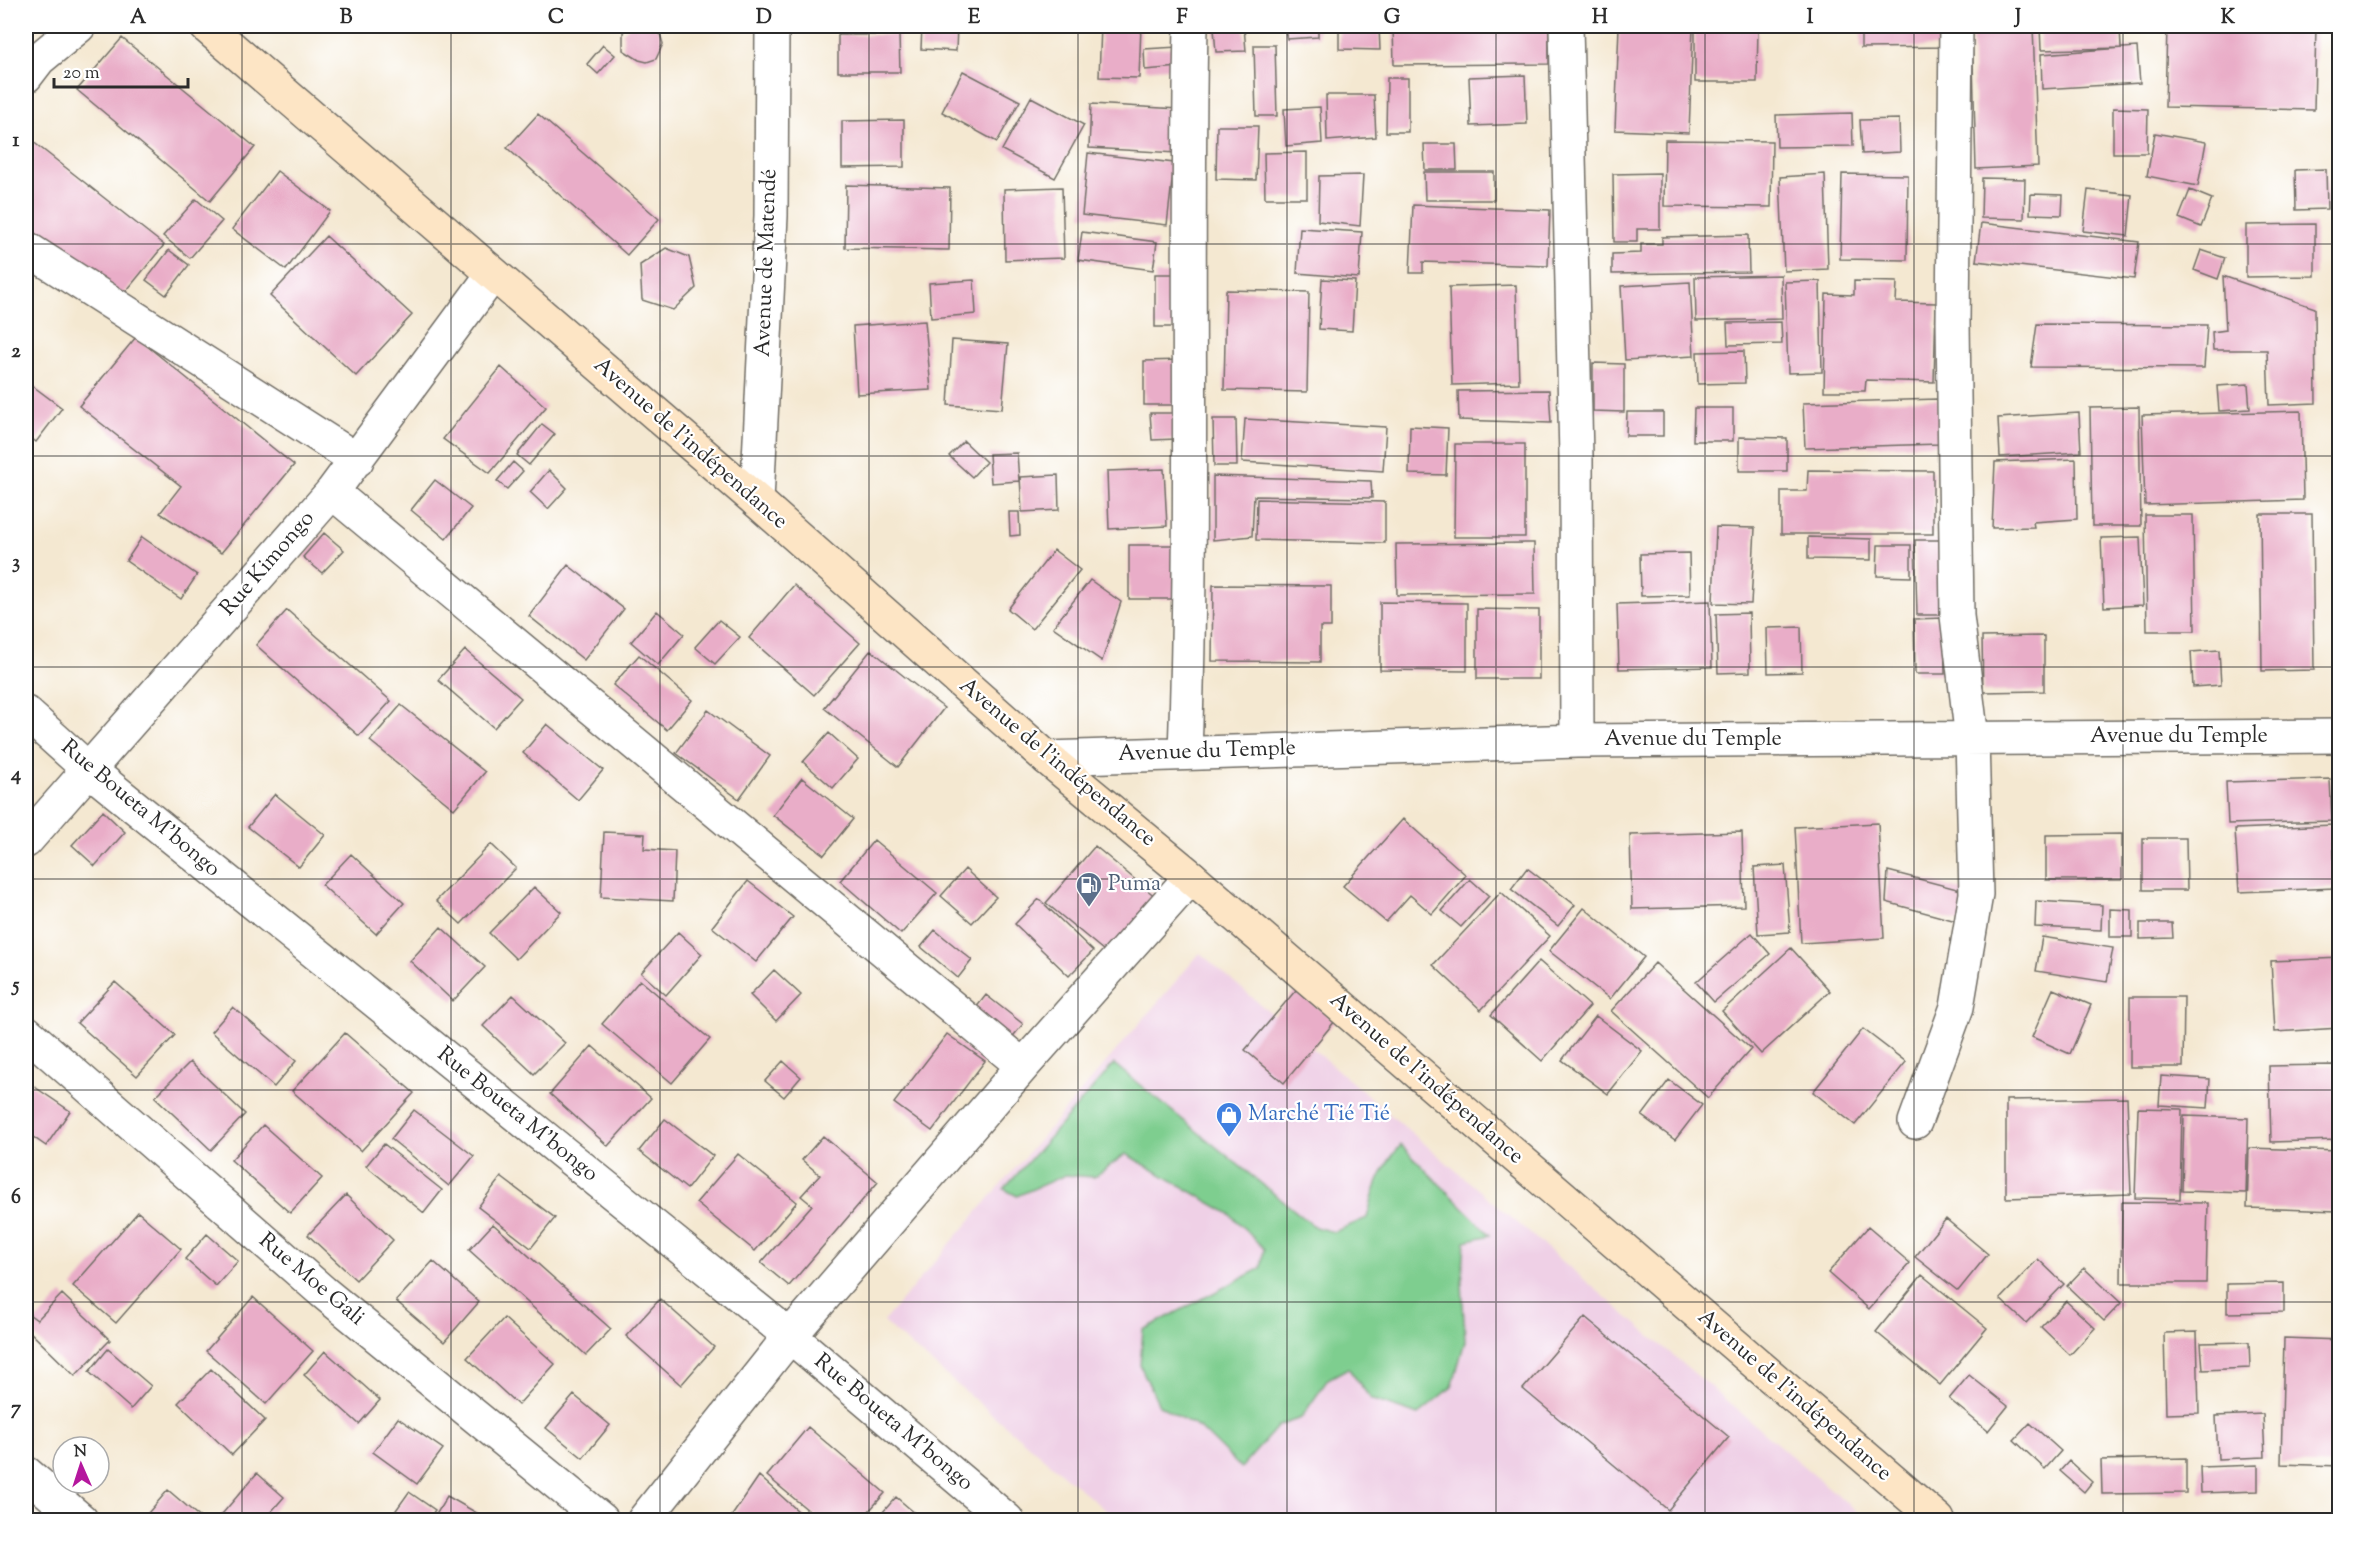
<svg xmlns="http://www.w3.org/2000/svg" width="2365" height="1546" viewBox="0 0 2365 1546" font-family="'Sorts Mill Goudy',serif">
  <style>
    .built { fill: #efd0e6 }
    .green { fill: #7ece8f; stroke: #547c5d; stroke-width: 1.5 }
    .building { fill: #e9adc8 }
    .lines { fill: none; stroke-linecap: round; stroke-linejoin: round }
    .street-casing { stroke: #716d65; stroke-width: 36 }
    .secondary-casing { stroke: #716d65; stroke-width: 36 }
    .street { stroke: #fff; stroke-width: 33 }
    .secondary { stroke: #fde5c5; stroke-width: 33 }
    .grid { fill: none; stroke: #2b2b2b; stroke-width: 1.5; stroke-opacity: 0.55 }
    .labels { text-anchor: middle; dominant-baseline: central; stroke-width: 4.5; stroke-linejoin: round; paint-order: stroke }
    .street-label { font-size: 22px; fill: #2b2b2b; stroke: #fff }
    .service-label { font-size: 22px; fill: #4e5e75; stroke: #fff; text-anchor: start }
    .shop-label { font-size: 22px; fill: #366cbe; stroke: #fff; text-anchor: start }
    .neatline { fill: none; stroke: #2b2b2b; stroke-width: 2 }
    .grid-label { font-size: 20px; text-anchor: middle; font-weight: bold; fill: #2b2b2b }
  </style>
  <rect width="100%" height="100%" fill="#fff"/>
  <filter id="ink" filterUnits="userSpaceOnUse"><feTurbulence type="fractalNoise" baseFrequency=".0167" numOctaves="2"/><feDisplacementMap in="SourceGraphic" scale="12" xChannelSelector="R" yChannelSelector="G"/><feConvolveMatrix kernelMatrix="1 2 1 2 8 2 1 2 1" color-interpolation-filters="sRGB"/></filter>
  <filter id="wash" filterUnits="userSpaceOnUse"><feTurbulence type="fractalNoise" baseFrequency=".008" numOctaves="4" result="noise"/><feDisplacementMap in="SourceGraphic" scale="24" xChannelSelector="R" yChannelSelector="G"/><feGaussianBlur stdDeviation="1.35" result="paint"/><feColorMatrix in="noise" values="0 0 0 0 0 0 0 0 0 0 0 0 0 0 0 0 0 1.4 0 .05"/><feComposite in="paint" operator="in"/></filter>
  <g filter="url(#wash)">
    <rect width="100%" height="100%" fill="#f4e8d1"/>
    <path class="built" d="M1200 953 1867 1520H1117L883 1322Z"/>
    <path class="green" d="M1114 1064 1315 1227 1334 1232 1367 1218C1374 1189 1381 1167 1401 1145L1490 1235 1465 1241 1462 1283 1465 1341 1452 1387 1418 1415 1371 1399 1348 1368 1328 1379 1301 1418 1278 1426 1241 1468 1201 1429 1159 1405 1140 1365 1143 1330 1261 1268 1264 1249 1230 1214 1126 1154 1094 1177 1065 1175 1017 1196 1004 1189Z"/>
    <g id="blocks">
      <path class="building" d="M630 26H653L659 30 663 44 656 59 647 62 639 60 623 50V32Z
        M922 26H957L956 51 921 49Z
        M1101 26H1141L1139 78 1099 77Z
        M1284 26H1318V37L1287 39Z
        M1339 26H1379L1380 50 1339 49Z
        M1393 26H1549V64L1394 65Z
        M1619 26H1693L1689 133 1615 130Z
        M1695 26H1758L1757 82H1695Z
        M1861 26H1950V47L1861 48Z
        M1972 26H2033L2038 166 1976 169Z
        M2040 26H2120L2121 48 2041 50Z
        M2167 26H2316L2314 110 2165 107Z
        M1244 27 1246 51 1216 52 1214 29Z
        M838 35H899L900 72H838Z
        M122 38 255 147 210 201 77 90Z
        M603 45 615 55 598 74 587 64Z
        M1254 45H1275L1277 116H1256Z
        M1178 47 1179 67 1145 70 1144 49Z
        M2137 47 2140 83 2042 89 2041 54Z
        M963 71 1020 101 997 142 942 112Z
        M1525 75 1527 124 1471 126 1469 77Z
        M1387 78H1408V132H1386Z
        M1326 95H1374L1376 137 1327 141Z
        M1031 97 1084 125 1055 178 1002 150Z
        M1091 104 1179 109 1177 153 1089 148Z
        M1320 107 1322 143 1286 146 1284 109Z
        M2113 108 2148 109 2147 153H2113Z
        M1852 113 1853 146 1777 147 1776 115Z
        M538 114 659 219 627 255 507 148Z
        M1899 119 1900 152 1862 154 1860 120Z
        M904 120V167L842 168V121Z
        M1217 126H1258L1256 180 1216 179Z
        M2155 133 2206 142 2198 186 2147 176Z
        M1665 140 1772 141 1771 207 1664 206Z
        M32 141 164 245 119 300 26 226V149Z
        M1424 144H1456L1457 170H1425Z
        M1307 152V198H1265L1264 153Z
        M1088 153 1174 163 1167 225 1082 215Z
        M2326 169 2327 209 2296 210 2295 170Z
        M277 171 330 211 286 270 232 229Z
        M1424 172H1494V200H1425Z
        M1660 173V229H1637V242H1614L1613 174Z
        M1825 174 1828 269 1784 271 1780 177Z
        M1842 174 1908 175 1907 260 1840 259Z
        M1363 175 1360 226 1318 221 1319 176Z
        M1982 178 2025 179 2024 219 1981 218Z
        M846 185 950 188 949 250 845 248Z
        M1062 187 1064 258 1005 260 1004 189Z
        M2088 190 2132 195 2128 236 2083 231Z
        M2190 190 2212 199 2201 227 2179 218Z
        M2031 194 2063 195 2062 215 2030 214Z
        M196 199 222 221 190 258 163 236Z
        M1413 205 1550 210 1548 266 1423 262V273H1410Z
        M1981 223 2139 242 2134 279 1976 261Z
        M2315 224V276L2246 277V225Z
        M1300 228 1362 232 1359 278 1297 273Z
        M1082 232 1157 242 1153 270 1078 260Z
        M1748 235 1749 272 1612 274V254L1641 253V244H1662V237Z
        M326 236 412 315 356 376 270 296Z
        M666 248 689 257 696 288 673 310 642 300 640 265Z
        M169 250 189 265 166 295 146 280Z
        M2201 250 2225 258 2218 279 2194 270Z
        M1155 274H1180V327H1155Z
        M1781 275 1782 319 1696 321 1695 277Z
        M2223 276 2315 308 2316 403 2269 405 2267 350H2213L2212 332 2226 330Z
        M1322 279 1355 281 1352 331 1319 329Z
        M974 280 976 314 931 318 929 283Z
        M1820 281 1822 372 1788 373 1785 282Z
        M1854 281 1897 282 1896 302 1936 303 1934 382 1866 380 1865 391H1824L1826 294 1854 295Z
        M1690 282 1694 356 1625 360 1621 286Z
        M1516 285 1519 383 1452 385 1449 287Z
        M1226 290 1309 292 1307 392 1224 390Z
        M925 321 931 390 857 394 853 326Z
        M1781 322 1782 344 1728 345 1727 323Z
        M2037 324 2207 325 2204 368 2031 367Z
        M136 337 294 465 221 553 160 513 181 486 79 406Z
        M952 340 1008 344 1002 409 948 405Z
        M1744 351 1745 383 1698 384 1697 352Z
        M1181 360V405H1144V361Z
        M1593 363 1624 364V412L1593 411Z
        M501 367 546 407 490 473 443 439Z
        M26 381 62 408 36 442 26 434Z
        M2248 384 2250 409 2219 411 2217 386Z
        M1549 390 1551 423 1459 420 1458 391Z
        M1938 399 1940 444 1805 448 1803 403Z
        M2139 407 2141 526H2092L2090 408Z
        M1694 408H1733V441H1693Z
        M2301 411 2303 500 2145 505 2142 415Z
        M1627 412H1663V436H1626Z
        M1150 413H1175L1176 439 1152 440Z
        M2079 413 2081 452 2000 457 1998 418Z
        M1213 419H1236L1237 466H1214Z
        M1245 419 1386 427 1383 471 1242 462Z
        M542 424 555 434 529 465 517 455Z
        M1410 426 1448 428 1446 475 1409 474Z
        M1739 437 1787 438V471H1739Z
        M964 441 986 462 972 477 949 456Z
        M1455 444H1525V537H1454Z
        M1017 453 1019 481 991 483 989 454Z
        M2076 459 2077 519 2033 522 2034 527 1992 528 1995 462Z
        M513 462 523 471 507 489 497 481Z
        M1164 469 1167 526 1109 529 1107 471Z
        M549 470 567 488 548 509 530 492Z
        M1808 470 1933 471V534H1781V491H1807Z
        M1058 475 1059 510 1022 512 1020 477Z
        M1213 476 1371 481 1372 498 1254 496 1252 536 1213 540Z
        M435 480 471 508 446 539 411 510Z
        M1257 499 1385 502V543L1256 540Z
        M1009 512H1019L1020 535 1010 536Z
        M2260 514H2312L2314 670 2262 671Z
        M2145 515H2193L2195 631H2147Z
        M1716 527 1755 528 1751 604 1713 603Z
        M324 533 344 550 322 573 303 557Z
        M142 537 197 575 181 599 126 561Z
        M1808 537 1871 539V560L1808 559Z
        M2140 537 2143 605 2104 607 2101 538Z
        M1915 540H1946L1947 615H1917Z
        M1534 543 1535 594 1397 595 1396 544Z
        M1129 545H1184V599H1129Z
        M1878 545H1911V577L1877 576Z
        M1054 550 1080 570 1032 629 1008 609Z
        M1689 553 1690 595 1641 596 1640 554Z
        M568 565 624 609 584 660 529 616Z
        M1090 580 1121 602 1102 661 1053 627Z
        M794 585 860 643 814 695 749 638Z
        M1213 585 1331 586V627H1320V662L1212 661Z
        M1710 601 1712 667 1619 669 1617 604Z
        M1380 602 1467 603V671L1380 670Z
        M1477 609 1539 610V679H1477Z
        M287 610 391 701 359 736 256 645Z
        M657 611 684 634 658 665 631 642Z
        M1749 613 1750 672 1718 673 1716 614Z
        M1944 618 1945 674H1915L1914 619Z
        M719 620 740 637 715 664 695 647Z
        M1801 627 1802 672 1768 673 1767 628Z
        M2044 636V691L1983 692 1982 637Z
        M465 650 521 698 494 728 438 680Z
        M871 650 944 708 898 767 824 708Z
        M2219 650 2221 685 2193 687 2191 652Z
        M639 655 692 700 667 730 613 685Z
        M401 705 485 772 454 809 370 741Z
        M708 710 770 756 739 799 676 753Z
        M547 724 603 770 578 800 523 753Z
        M829 733 858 759 833 788 803 762Z
        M802 778 853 819 824 855 773 815Z
        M2330 779 2332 821 2228 824 2226 782Z
        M275 794 325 835 299 867 248 827Z
        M103 811 125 832 95 866 72 845Z
        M1403 819 1466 875 1432 914 1410 895 1386 922 1343 886Z
        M1878 823 1884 938 1801 943 1795 827Z
        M2333 825 2335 888 2239 892 2235 829Z
        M604 832 645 834 644 849 675 851 673 901 601 897Z
        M1742 832 1744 906 1632 909 1630 835Z
        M2122 834V880H2046V835Z
        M2143 838H2186L2187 890H2143Z
        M874 840 937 893 901 934 840 881Z
        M491 844 516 868 461 924 436 901Z
        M1095 846 1157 898 1109 955 1046 903Z
        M351 854 404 903 376 934 322 885Z
        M1785 865 1790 932 1758 934 1754 867Z
        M1527 868 1575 905 1558 926 1511 889Z
        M965 869 996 897 972 923 941 896Z
        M1888 871 1980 895 1982 928 1886 902Z
        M1470 879 1489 896 1461 927 1442 911Z
        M748 881 793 917 756 962 712 927Z
        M534 887 561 912 516 959 489 933Z
        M1501 892 1550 936 1481 1010 1433 965Z
        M1039 899 1093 951 1069 976 1015 924Z
        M2036 901 2102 905 2101 930 2035 927Z
        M1584 908 1644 957 1610 999 1549 951Z
        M2110 909 2132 910V937H2110Z
        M2140 923H2172L2173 938 2140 939Z
        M441 927 485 967 453 1001 410 961Z
        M935 930 972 960 958 978 921 947Z
        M678 932 702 954 666 995 641 973Z
        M1752 933 1770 954 1714 1002 1696 982Z
        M2042 937 2113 948 2107 982 2036 971Z
        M1791 948 1830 991 1761 1054 1722 1011Z
        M2340 958V1028L2275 1032 2271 961Z
        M1539 961 1590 1006 1542 1061 1491 1015Z
        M1655 963 1751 1049 1708 1098 1611 1011Z
        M774 970 801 995 776 1021 750 995Z
        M640 980 710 1039 672 1083 602 1024Z
        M115 982 175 1035 137 1076 77 1023Z
        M2053 989 2091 1005 2070 1054 2032 1037Z
        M1296 990 1335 1021 1284 1083 1245 1050Z
        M513 995 565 1043 534 1074 483 1026Z
        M986 995 1023 1024 1005 1046 968 1018Z
        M2130 997H2184L2183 1067H2130Z
        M233 1007 296 1061 274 1087 211 1032Z
        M1596 1016 1642 1051 1608 1094 1562 1060Z
        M1863 1029 1906 1062 1855 1125 1813 1092Z
        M345 1033 414 1093 361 1151 292 1091Z
        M947 1034 985 1061 932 1131 894 1103Z
        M592 1046 651 1098 608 1146 550 1094Z
        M783 1061 801 1077 784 1097 765 1081Z
        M190 1062 245 1114 211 1150 155 1097Z
        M2335 1065 2337 1140 2271 1142 2269 1066Z
        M2161 1076 2210 1079 2208 1108 2159 1105Z
        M1669 1080 1702 1105 1675 1140 1642 1116Z
        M26 1081 70 1111 46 1146 26 1132Z
        M2127 1098 2131 1194 2006 1198V1100Z
        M2138 1108 2182 1109 2180 1199 2135 1198Z
        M414 1110 474 1156 449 1186 391 1139Z
        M2184 1116 2248 1118 2246 1193 2182 1191Z
        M665 1119 713 1156 687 1189 639 1151Z
        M263 1125 322 1178 290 1213 231 1160Z
        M823 1136 878 1182 789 1286 761 1263 812 1205 801 1196 820 1175 802 1160Z
        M384 1144 442 1190 424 1213 366 1166Z
        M2249 1148 2338 1151 2337 1211 2247 1208Z
        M738 1154 797 1202 755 1251 696 1203Z
        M501 1177 555 1218 531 1248 478 1207Z
        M346 1195 393 1240 356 1280 308 1235Z
        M2122 1202 2208 1203 2206 1283H2121Z
        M138 1212 181 1249 116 1323 73 1286Z
        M1946 1219 1988 1254 1958 1291 1915 1257Z
        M493 1224 611 1329 586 1355 469 1250Z
        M1868 1227 1910 1263 1869 1309 1828 1273Z
        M207 1234 238 1261 216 1286 185 1259Z
        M2038 1259 2064 1284 2026 1323 2000 1299Z
        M433 1261 479 1302 444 1342 396 1301Z
        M2084 1268 2121 1303 2104 1321 2067 1286Z
        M1922 1275 1987 1328 1940 1385 1876 1332Z
        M2284 1283V1312L2227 1313V1284Z
        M62 1294 110 1340 75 1376 28 1330 26 1333V1312L37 1320Z
        M253 1297 313 1351 266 1404 206 1351Z
        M660 1299 714 1347 681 1385 626 1336Z
        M2066 1301 2095 1328 2070 1355 2041 1327Z
        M1585 1317 1729 1437 1668 1510 1523 1389Z
        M504 1318 555 1364 518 1405 467 1358Z
        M2197 1332 2199 1413 2166 1414 2164 1333Z
        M2284 1338 2340 1340V1466L2281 1464Z
        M2249 1342 2250 1368 2203 1370 2201 1343Z
        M108 1349 151 1386 131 1409 89 1372Z
        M325 1351 380 1400 359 1424 304 1375Z
        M211 1369 265 1420 232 1455 178 1403Z
        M1969 1375 2008 1406 1988 1431 1949 1399Z
        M574 1395 610 1425 583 1458 546 1428Z
        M2263 1414 2265 1457 2218 1459 2216 1416Z
        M398 1418 443 1449 417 1484 373 1452Z
        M2030 1423 2061 1451 2045 1469 2014 1440Z
        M808 1427 885 1493 861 1520H820L767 1476Z
        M2186 1458V1493L2102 1494 2101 1460Z
        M2069 1461 2092 1482 2084 1492 2060 1471Z
        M2258 1465V1491L2201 1493 2200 1467Z
        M257 1473 284 1497 264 1520H217Z
        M759 1476 808 1520H729Z
        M168 1490 203 1520H142Z
        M409 1492 435 1510 428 1520H389Z
        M447 1496 489 1520H433Z
        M896 1497 923 1520H876Z"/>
    </g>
  </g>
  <g filter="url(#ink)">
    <use href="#blocks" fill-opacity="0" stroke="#716d65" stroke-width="1.5"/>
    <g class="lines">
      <g class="street-casing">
        <path id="street" d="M1566 26 1576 457 1577 741
          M26 76 39 59 79 26
          M26 248 357 460
          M332 492 1023 1066
          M757 501 771 216 772 26
          M26 713 88 769 790 1336 1007 1520
          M1185 752C1194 510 1186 268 1191 26
          M1047 758 1577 741 2340 736
          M26 841 332 492 493 274
          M26 1032 323 1292 602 1520
          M1915 1122 1957 1007 1976 894 1972 739 1957 616 1953 322 1956 26
          M26 1473 81 1520
          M644 1520 790 1336 1023 1066 1191 877"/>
      </g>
      <g class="secondary-casing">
        <path id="secondary" d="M206 26 757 501 1047 758 1191 877 1938 1520"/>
      </g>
      <use href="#street" class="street"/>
      <use href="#secondary" class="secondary"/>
    </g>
  </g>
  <path class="grid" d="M242 26V1520M451 26V1520M660 26V1520M869 26V1520M1078 26V1520M1287 26V1520M1496 26V1520M1705 26V1520M1914 26V1520M2123 26V1520M26 244H2340M26 456H2340M26 667H2340M26 879H2340M26 1090H2340M26 1302H2340"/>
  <defs>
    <g id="fuel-pin" transform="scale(1.35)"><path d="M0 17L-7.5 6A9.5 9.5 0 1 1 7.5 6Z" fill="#5c6f8a" stroke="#fff"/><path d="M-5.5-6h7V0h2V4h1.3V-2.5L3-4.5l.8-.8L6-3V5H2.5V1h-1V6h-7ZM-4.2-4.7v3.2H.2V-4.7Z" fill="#fff"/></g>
    <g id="shop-pin" transform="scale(1.35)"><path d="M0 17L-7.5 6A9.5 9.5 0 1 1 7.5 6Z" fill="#3f7fe0" stroke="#fff"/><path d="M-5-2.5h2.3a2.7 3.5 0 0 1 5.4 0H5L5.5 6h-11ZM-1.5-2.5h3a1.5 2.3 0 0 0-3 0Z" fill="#fff"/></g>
  </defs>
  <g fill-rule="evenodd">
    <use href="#fuel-pin" x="1089" y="885"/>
    <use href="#shop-pin" x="1229" y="1115"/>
  </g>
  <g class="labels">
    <g class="street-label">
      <text transform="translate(767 263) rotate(-88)">Avenue de Matendé</text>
      <text transform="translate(690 444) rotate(41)">Avenue de l'indépendance</text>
      <text transform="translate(268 564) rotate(-49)">Rue Kimongo</text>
      <text x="2179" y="737">Avenue du Temple</text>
      <text x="1693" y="740">Avenue du Temple</text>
      <text transform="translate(1207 752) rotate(-2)">Avenue du Temple</text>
      <text transform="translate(1057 763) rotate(40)">Avenue de l'indépendance</text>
      <text transform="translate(140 809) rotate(40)">Rue Boueta M'bongo</text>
      <text transform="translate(1426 1079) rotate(41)">Avenue de l'indépendance</text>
      <text transform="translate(517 1115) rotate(39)">Rue Boueta M'bongo</text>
      <text transform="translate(311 1280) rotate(40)">Rue Moe Gali</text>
      <text transform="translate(1794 1396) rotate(41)">Avenue de l'indépendance</text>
      <text transform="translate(893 1423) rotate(40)">Rue Boueta M'bongo</text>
    </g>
    <g class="service-label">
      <text x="1108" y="885">Puma</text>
    </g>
    <g class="shop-label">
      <text x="1248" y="1115">Marché Tié Tié</text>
    </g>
  </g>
  <rect width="2365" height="1546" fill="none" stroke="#fff" stroke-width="66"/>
  <g transform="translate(81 1465) rotate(357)"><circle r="28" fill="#ffffff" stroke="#aaaaaa" stroke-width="1.5"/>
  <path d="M0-4.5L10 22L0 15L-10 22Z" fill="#b5179e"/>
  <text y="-9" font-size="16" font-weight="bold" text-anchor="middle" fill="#2b2b2b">N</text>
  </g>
  <path d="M54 78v9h134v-9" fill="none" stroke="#2b2b2b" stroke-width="3"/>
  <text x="63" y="78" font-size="18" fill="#2b2b2b" stroke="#ffffff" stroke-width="4.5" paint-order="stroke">20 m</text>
  <rect x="33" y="33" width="2299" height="1480" class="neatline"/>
  <g class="grid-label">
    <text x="138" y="23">A</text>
    <text x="346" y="23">B</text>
    <text x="556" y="23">C</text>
    <text x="764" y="23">D</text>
    <text x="974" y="23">E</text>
    <text x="1182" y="23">F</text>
    <text x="1392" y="23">G</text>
    <text x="1600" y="23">H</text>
    <text x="1810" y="23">I</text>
    <text x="2018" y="23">J</text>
    <text x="2228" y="23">K</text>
    <text x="16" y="146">1</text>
    <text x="16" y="357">2</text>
    <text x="16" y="568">3</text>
    <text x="16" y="780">4</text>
    <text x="16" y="991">5</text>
    <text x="16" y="1203">6</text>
    <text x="16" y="1414">7</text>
  </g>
</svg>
